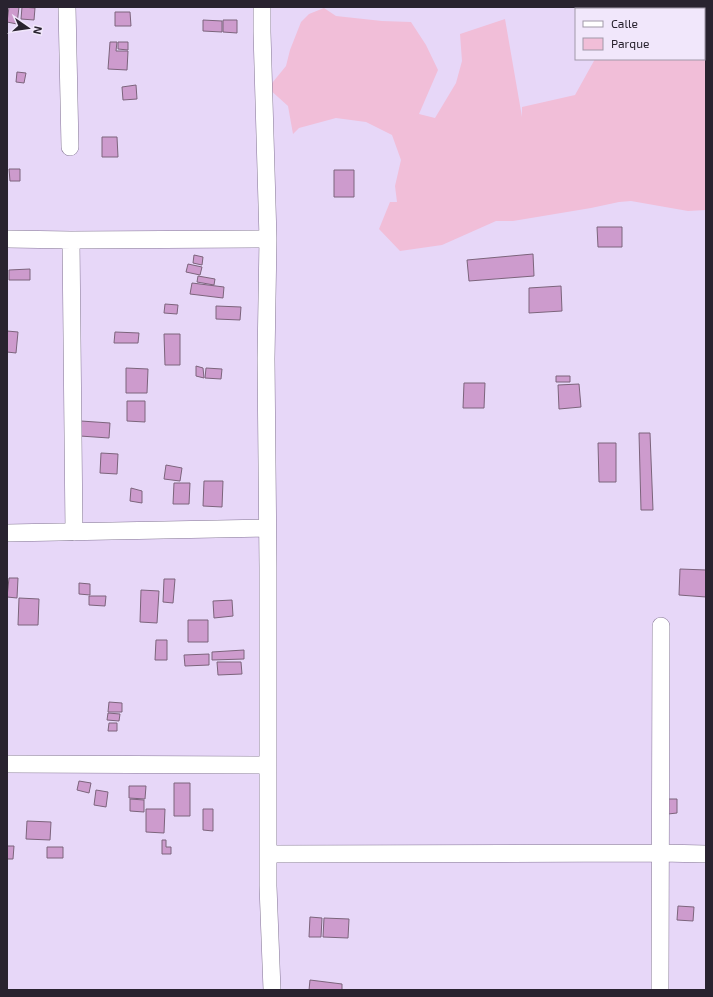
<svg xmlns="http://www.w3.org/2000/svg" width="713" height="997" viewBox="0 0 713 997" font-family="'Exo 2',sans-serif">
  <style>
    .green { fill: #f1bed8 }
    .building { fill: #cd9bcd; stroke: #7c647c }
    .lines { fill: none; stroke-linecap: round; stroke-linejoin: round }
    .minor-casing { stroke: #847694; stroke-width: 18 }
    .minor { stroke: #fff; stroke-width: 17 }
  </style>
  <rect width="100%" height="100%" fill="#e7d7f8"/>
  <path class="green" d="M324 8 336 16 382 21 411 22 426 45 438 70 419 114 435 118 456 83 462 61 460 34 505 19 522 117V107L575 95 595 59H704V31H706V210L688 211 631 201 619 202 591 208 513 221H496L442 245 400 251 379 229 390 202H397L395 186 401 160 392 135 366 122 336 118 299 128 293 134 288 106 268 88 286 66 290 50 301 22 309 14Z"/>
  <path class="building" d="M9 7H19L17 24 7 22Z
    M22 7 35 8 34 20 21 19Z
    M115 12H130L131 26H115Z
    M203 20 222 21V32L203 31Z
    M223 20H237V33L223 32Z
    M110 42H117L116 51H128L127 70 108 69Z
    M118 42H128V50L118 49Z
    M17 72 26 73 24 83 16 82Z
    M136 85 137 99 123 100 122 87Z
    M102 137H117L118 157H102Z
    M9 169H20V181H10Z
    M334 170H354V197H334Z
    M597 227H622V247H598Z
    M533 254 534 276 469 281 467 260Z
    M194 255 203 257 202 265 193 263Z
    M188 264 202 267 200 275 186 272Z
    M30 269V280H9V270Z
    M198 276 215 279 214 285 197 282Z
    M192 283 224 287 223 298 190 294Z
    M561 286 562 311 529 313V288Z
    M165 304 178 305 177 314 164 313Z
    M216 306 241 307 240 320 216 319Z
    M7 331 18 332 16 353 7 352Z
    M115 332 139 333 138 343H114Z
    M164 334H180V365H165Z
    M196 366 203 368 204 378 196 376Z
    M126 368 148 369 147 393H126Z
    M206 368 222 369 221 379 205 378Z
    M556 376H570V382H556Z
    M464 383H485L484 408H463Z
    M579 384 581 407 559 409 558 385Z
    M127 401H145V422L127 421Z
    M81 421 110 423 109 438 80 436Z
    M639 433H650L653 510H641Z
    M598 443H616V482H599Z
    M101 453 118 454 117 474 100 473Z
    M166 465 182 468 180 481 164 479Z
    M204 481H223L222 507 203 506Z
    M174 483H190L189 504H173Z
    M131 488 142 491V503L130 501Z
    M680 569 706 570V597L679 595Z
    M9 578H18L17 598 7 597Z
    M164 579H175L173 603 163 602Z
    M79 583 90 584V595L79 594Z
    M141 590 159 591 157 623 140 622Z
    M89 596H106L105 606 89 605Z
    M19 598 39 599 38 625H18Z
    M232 600 233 616 214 618 213 601Z
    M188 620H208V642H188Z
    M156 640H167V660H155Z
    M244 650V659L212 660V652Z
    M209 654V665L185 666 184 655Z
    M217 662H241L242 674 218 675Z
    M109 702 122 703V712H108Z
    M108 713 120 714 119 721 107 720Z
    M109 723H117V731H108Z
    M79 781 91 783 89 793 77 790Z
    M174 783H190V816H174Z
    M129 786H146L145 799 129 798Z
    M96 790 108 792 106 807 94 805Z
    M130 799 144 800V812L130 811Z
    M668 799H677V813L668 814Z
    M146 809H165L164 833 146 832Z
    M203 809H213V831L203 830Z
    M27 821 51 822 50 840 26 839Z
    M162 840H166V847H171V854H162Z
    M7 846H14L13 859H7Z
    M47 847H63V858H47Z
    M678 906 694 907 693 921 677 920Z
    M310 917 322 918 321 937H309Z
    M324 918 349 919 348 938 323 937Z
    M310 980 342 984V990H309Z"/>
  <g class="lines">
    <g class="minor-casing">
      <path id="minor" d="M67 7 70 147
        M262 7V32L268 239 266 359 268 567V886L272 990
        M7 239 71 240 268 239
        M71 240 74 532
        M7 533 267 528
        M7 764 268 765
        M268 854 661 853 706 854
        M660 990 661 626"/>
    </g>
    <use href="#minor" class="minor"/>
  </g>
  <rect width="713" height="997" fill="none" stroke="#29232f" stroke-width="16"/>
  <rect x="575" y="8" width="130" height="52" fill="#f1e7fb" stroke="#a199a9"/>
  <rect x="583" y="21" width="20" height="6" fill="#ffffff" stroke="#a199a9"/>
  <text x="611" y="28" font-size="12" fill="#29232f">Calle</text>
  <rect x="583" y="38" width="20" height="12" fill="#f1bed8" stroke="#a199a9"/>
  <text x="611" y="48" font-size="12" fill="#29232f">Parque</text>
  <g transform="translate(28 28) rotate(103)" stroke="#f1e7fb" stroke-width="3" paint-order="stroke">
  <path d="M0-3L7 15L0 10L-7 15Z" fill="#29232f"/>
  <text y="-6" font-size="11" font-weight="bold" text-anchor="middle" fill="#29232f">N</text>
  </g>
</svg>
